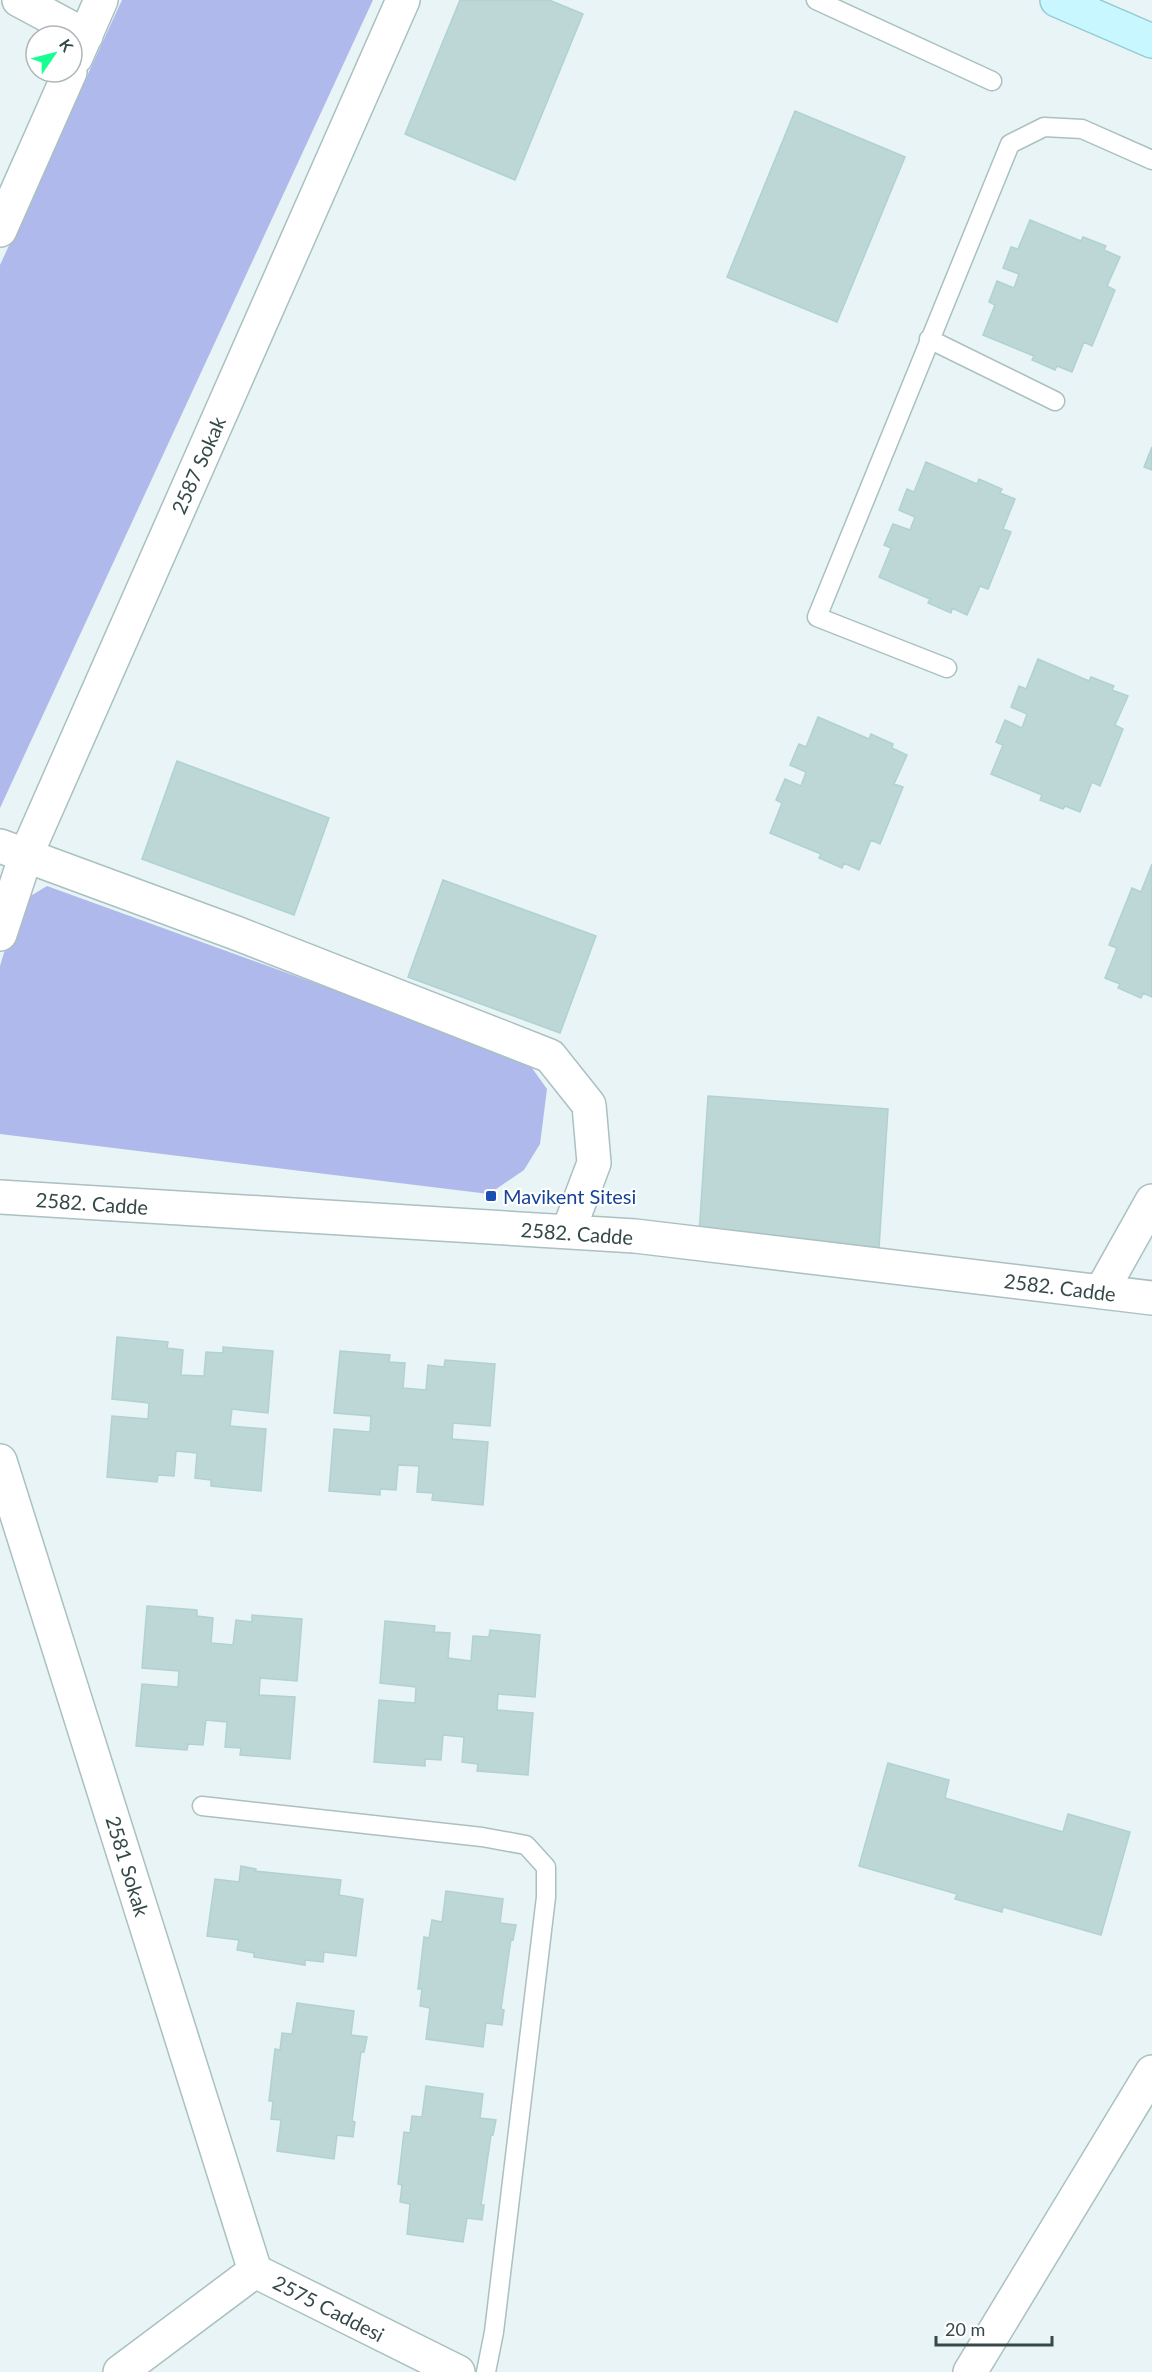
<svg xmlns="http://www.w3.org/2000/svg" width="1152" height="2372" viewBox="0 0 1152 2372" font-family="Lato,sans-serif">
  <style>
    .green { fill: #afb9eb }
    .building { fill: #bdd7d7; stroke: #b0d2d2; stroke-width: 1.5 }
    .lines { fill: none; stroke-linecap: round; stroke-linejoin: round }
    .lane-casing { stroke: #aac0c1; stroke-width: 21 }
    .street-casing { stroke: #aac0c1; stroke-width: 36 }
    .secondary-casing { stroke: #94ccd4; stroke-width: 36 }
    .lane { stroke: #fff; stroke-width: 18 }
    .street { stroke: #fff; stroke-width: 33 }
    .secondary { stroke: #c8f7ff; stroke-width: 33 }
    .transit-dot { fill: #1a4fb4; stroke: #fff; stroke-width: 2 }
    .labels { text-anchor: middle; dominant-baseline: central; stroke-width: 4.5; stroke-linejoin: round; paint-order: stroke }
    .street-label { font-size: 20px; fill: #364949; stroke: #fff }
    .transit-label { font-size: 20px; fill: #164399; stroke: #fff; text-anchor: start }
  </style>
  <rect width="100%" height="100%" fill="#e8f4f5"/>
  <path class="green" d="M122 0H373L0 808V265Z
    M47 886 514 1055 532 1068 547 1089 540 1144 524 1170 489 1194 0 1134V966L19 903Z"/>
  <path class="building" d="M460 0H549L583 14 515 180 405 134Z
    M795 111 905 157 837 322 727 277Z
    M1030 220 1081 241 1083 237 1106 246 1104 250 1120 257 1107 286 1115 290 1092 346 1084 342 1072 372 1057 366 1055 370 1032 360 1034 356 983 335 995 305 989 302 997 281 1014 288 1019 274 1003 268 1011 247 1018 249Z
    M1152 447V470L1144 467Z
    M926 462 977 484 979 479 1002 489 1000 493 1015 499 1003 529 1011 532 988 589 980 586 967 615 952 608 951 613 928 603 930 599 879 577 891 548 884 545 893 524 910 530 915 517 899 510 907 489 914 492Z
    M1038 659 1089 681 1091 677 1114 686 1112 690 1128 696 1115 725 1123 729 1100 786 1092 782 1080 812 1065 806 1063 809 1040 800 1042 795 991 774 1003 745 996 742 1005 720 1022 728 1027 714 1011 707 1019 686 1026 689Z
    M818 717 869 739 871 734 893 744 892 748 907 755 894 784 903 787 880 844 871 840 859 870 844 863 842 868 819 858 821 854 770 833 782 803 776 800 785 779 801 786 806 772 790 765 799 744 806 747Z
    M177 761 329 818 294 915 142 859Z
    M1152 864V997L1143 993 1141 998 1118 988 1120 984 1105 978 1117 948 1109 945 1132 888 1141 892Z
    M443 880 596 936 560 1033 408 977Z
    M708 1096 888 1109 879 1248 699 1235Z
    M117 1337 168 1342 167 1348 183 1350 181 1375 204 1376 206 1352 223 1353V1347L273 1351 268 1413 232 1409 230 1426 266 1429 261 1491 211 1486V1480L195 1478 197 1453 176 1451 174 1476 158 1475 157 1482 107 1477 112 1416 148 1419 149 1403 112 1399Z
    M340 1351 390 1355 389 1362 405 1363 403 1388 426 1390 428 1365 444 1367 445 1360 495 1364 490 1426 453 1423 452 1439 488 1442 483 1505 432 1500 433 1493 417 1492 419 1466 398 1465 396 1490 380 1489V1495L329 1491 334 1429 370 1432 371 1416 334 1413Z
    M147 1606 197 1610V1616L213 1618 211 1643 233 1645 236 1620 252 1622V1615L302 1619 297 1681 260 1678 259 1695 295 1697 290 1759 240 1755 241 1748 225 1747 227 1722 206 1720 203 1745 188 1744 187 1750 136 1746 142 1684 178 1687 179 1671 142 1668Z
    M385 1621 435 1626 434 1632 450 1633 448 1658 471 1661 473 1636 489 1637 490 1630 540 1635 535 1697 498 1694 497 1710 533 1713 528 1775 477 1771 478 1764 462 1762 464 1737 443 1735 441 1760 425 1759V1766L374 1762 379 1700 415 1703 416 1687 380 1683Z
    M888 1763 949 1780 945 1798 1063 1832 1068 1814 1130 1832 1101 1935 1003 1907 1002 1912 955 1899 957 1894 859 1866Z
    M241 1866 256 1869 255 1871 341 1880 339 1895 363 1899 356 1956 324 1952 323 1962 305 1960V1965L254 1957V1953L237 1950 239 1940 207 1936 215 1879 239 1882Z
    M446 1891 503 1899 500 1923 516 1925 513 1940 511 1939 501 2009 504 2010 502 2025 486 2023 483 2047 426 2039 430 2008 420 2006 422 1989H418L424 1937 429 1938 432 1920 442 1922Z
    M297 2003 354 2011 351 2035 367 2037 364 2052H361L352 2121 355 2122 353 2137 337 2135 334 2159 277 2151 281 2120 271 2119 273 2101H269L275 2049 280 2050 282 2033 292 2034Z
    M426 2086 483 2094 480 2118 496 2120 493 2135H491L481 2205H484L482 2220 467 2218 463 2242 407 2234 410 2204 400 2202 402 2185 398 2184 404 2132 410 2133 412 2116 422 2117Z"/>
  <g class="lines">
    <g class="lane-casing">
      <path id="lane" d="M816 0 992 81
        M929 339 1055 401
        M947 668 817 617 1010 144 1044 127 1082 129 1152 160
        M202 1806 482 1837 526 1845 546 1867V1897L494 2332 486 2372"/>
    </g>
    <g class="street-casing">
      <path id="street" d="M19 0 86 36
        M76 57 101 0
        M0 230 70 72
        M0 846 236 933 550 1056 589 1105 594 1163 568 1232
        M0 934 26 855 403 0
        M0 1197 635 1236 1152 1298
        M1101 1292 1152 1201
        M0 1461 255 2271
        M255 2271 458 2372
        M120 2372 255 2271
        M970 2372 1152 2072"/>
    </g>
    <g class="secondary-casing">
      <path id="secondary" d="M1057 0 1152 41"/>
    </g>
    <use href="#lane" class="lane"/>
    <use href="#street" class="street"/>
    <use href="#secondary" class="secondary"/>
  </g>
  <rect class="transit-dot" x="485" y="1190" width="12" height="12" rx="3"/>
  <g class="labels">
    <g class="street-label">
      <text transform="translate(198 465) rotate(-66)">2587 Sokak</text>
      <text transform="translate(92 1203) rotate(4)">2582. Cadde</text>
      <text transform="translate(577 1233) rotate(4)">2582. Cadde</text>
      <text transform="translate(1060 1287) rotate(7)">2582. Cadde</text>
      <text transform="translate(128 1866) rotate(73)">2581 Sokak</text>
      <text transform="translate(329 2308) rotate(27)">2575 Caddesi</text>
    </g>
    <g class="transit-label">
      <text x="503" y="1196">Mavikent Sitesi</text>
    </g>
  </g>
  <g transform="translate(54 54) rotate(55)"><circle r="28" fill="#ffffff" stroke="#afb6b6" stroke-width="1.5"/>
  <path d="M0-4.5L10 22L0 15L-10 22Z" fill="#15ff92"/>
  <text y="-9" font-size="16" font-weight="bold" text-anchor="middle" fill="#364949">K</text>
  </g>
  <path d="M936 2336v9h116v-9" fill="none" stroke="#364949" stroke-width="3"/>
  <text x="945" y="2336" font-size="18" fill="#364949" stroke="#ffffff" stroke-width="4.5" paint-order="stroke">20 m</text>
</svg>
